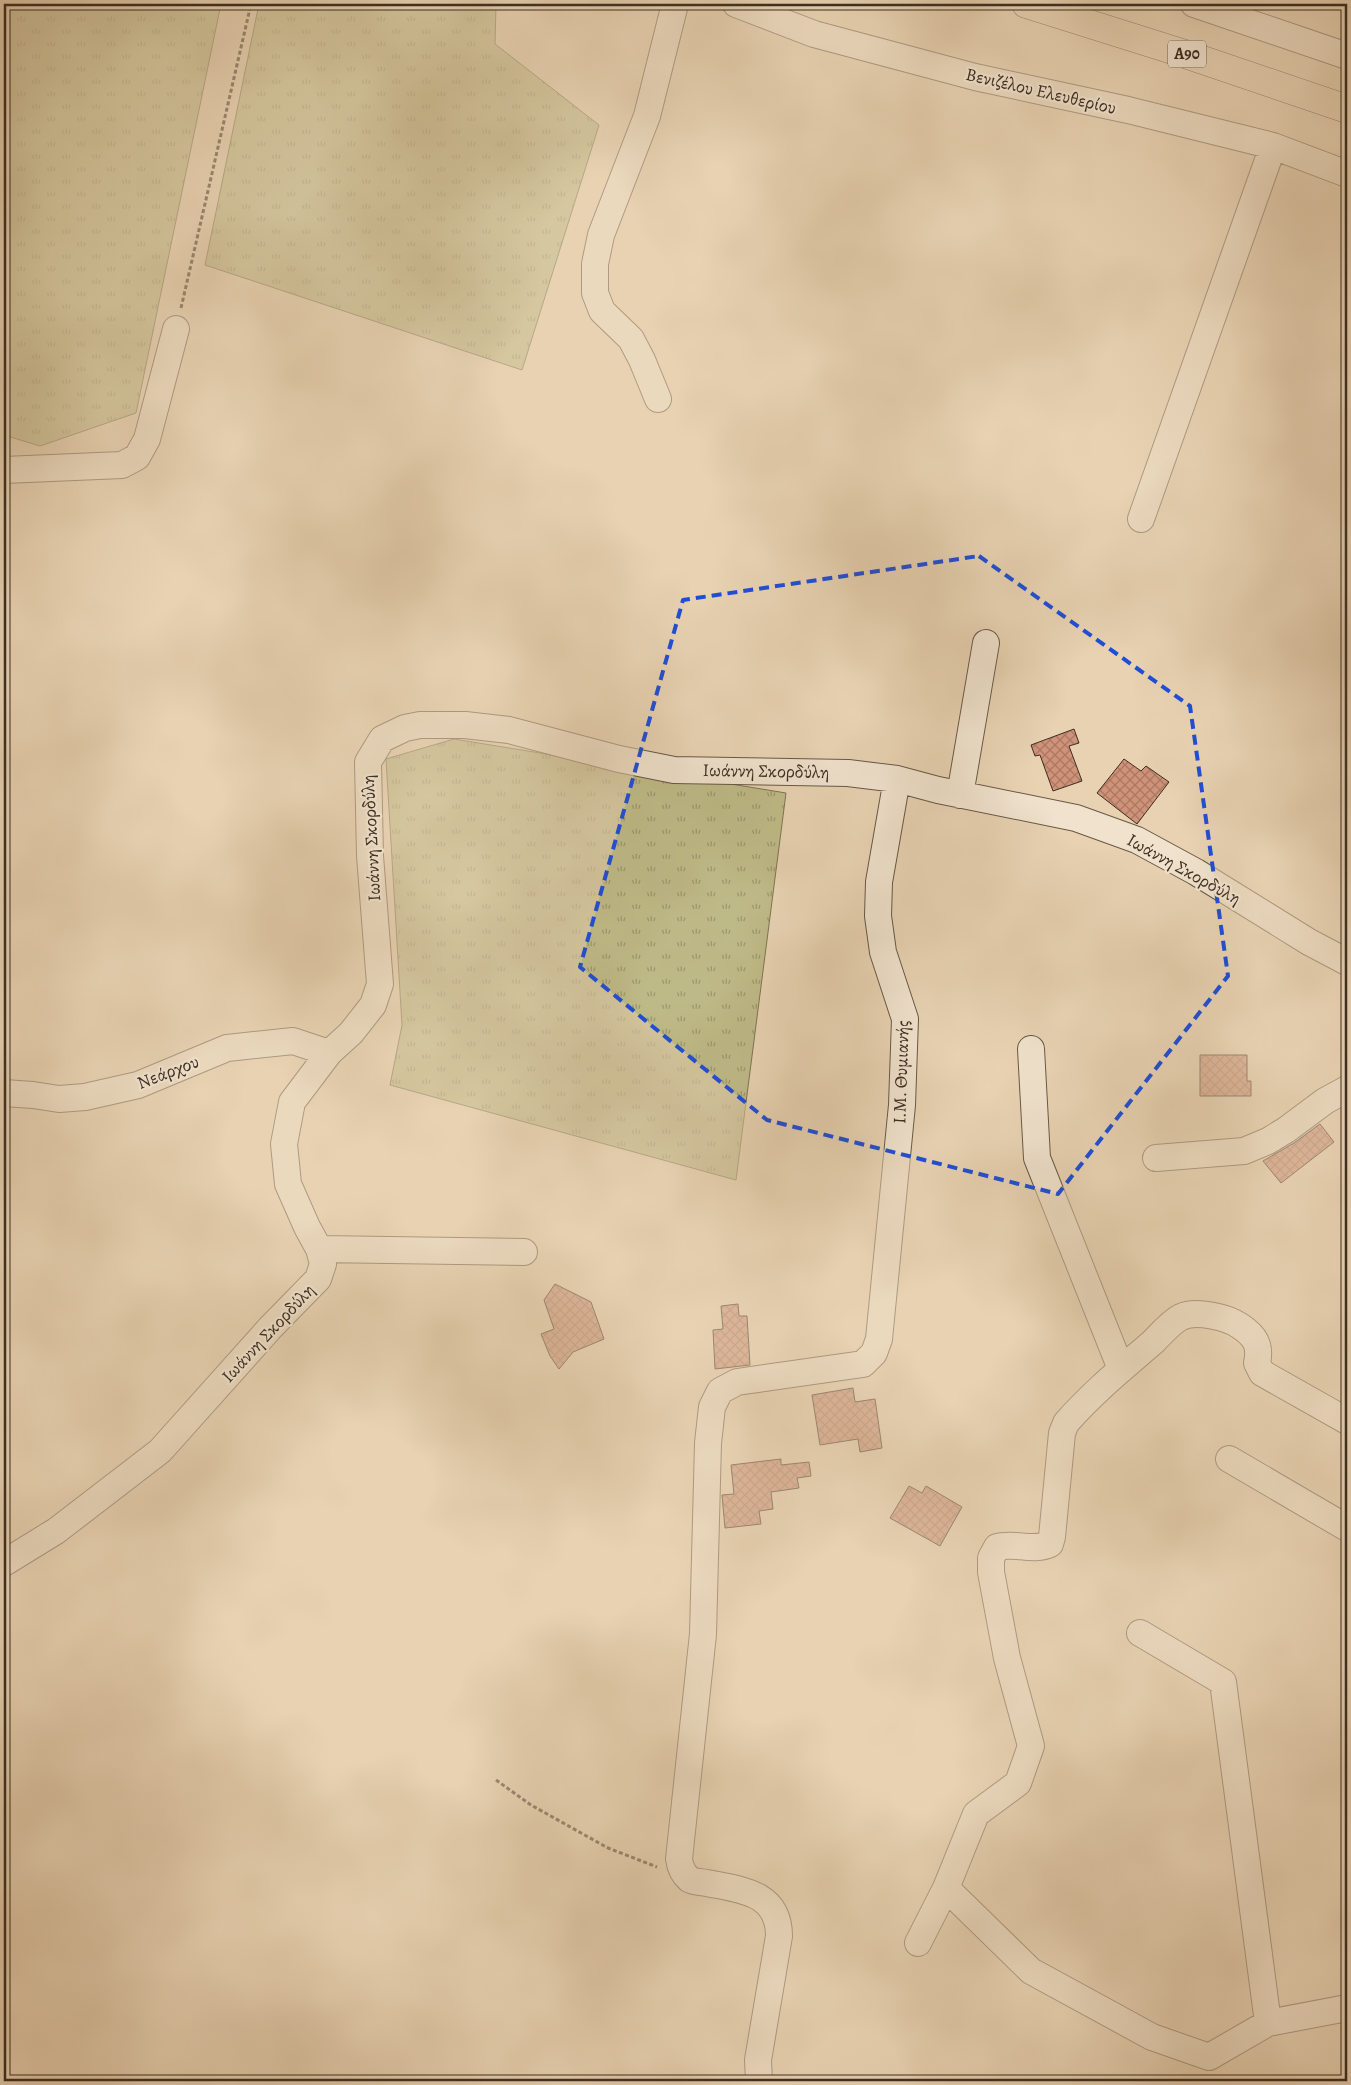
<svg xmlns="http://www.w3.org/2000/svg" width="1351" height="2085" viewBox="0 0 1351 2085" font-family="Alegreya,serif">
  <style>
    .grass { fill: url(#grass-tufts); stroke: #7e7454 }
    .building { fill: url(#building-cross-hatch); stroke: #3d2f22 }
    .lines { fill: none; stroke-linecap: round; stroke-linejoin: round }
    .minor-casing { stroke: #685846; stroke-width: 28 }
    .highway-casing { stroke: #3d2f22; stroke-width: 29 }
    .path { stroke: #3d2f22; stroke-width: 3; stroke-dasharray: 4 2.5; stroke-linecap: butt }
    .minor { stroke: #f0e2cd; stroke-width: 26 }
    .highway { stroke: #e8d2b2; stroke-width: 28 }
    .marked { fill: none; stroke: #1d4ed8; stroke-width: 4; stroke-dasharray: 10 6; stroke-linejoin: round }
    .labels { text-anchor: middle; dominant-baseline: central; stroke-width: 4.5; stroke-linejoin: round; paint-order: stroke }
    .shield { fill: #f0e2cd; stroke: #736555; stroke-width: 1 }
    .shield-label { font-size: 16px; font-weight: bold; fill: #3d2f22 }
    .street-label { font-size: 18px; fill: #3d2f22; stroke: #f0e2cd }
  </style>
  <defs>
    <pattern id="grass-tufts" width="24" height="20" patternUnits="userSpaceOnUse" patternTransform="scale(1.25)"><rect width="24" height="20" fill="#beba87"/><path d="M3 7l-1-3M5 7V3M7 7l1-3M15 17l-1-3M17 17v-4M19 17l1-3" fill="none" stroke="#9c986e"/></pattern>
    <pattern id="building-cross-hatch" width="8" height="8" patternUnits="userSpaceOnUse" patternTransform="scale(1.25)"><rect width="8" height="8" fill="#d09279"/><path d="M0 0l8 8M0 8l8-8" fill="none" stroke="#aa7863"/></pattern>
  </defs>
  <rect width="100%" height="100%" fill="#e8d2b2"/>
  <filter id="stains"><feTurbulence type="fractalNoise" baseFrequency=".004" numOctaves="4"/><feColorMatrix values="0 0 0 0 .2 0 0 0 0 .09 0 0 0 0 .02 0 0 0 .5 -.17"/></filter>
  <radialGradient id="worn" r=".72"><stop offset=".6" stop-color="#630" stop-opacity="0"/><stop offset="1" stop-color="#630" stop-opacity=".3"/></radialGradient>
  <path class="grass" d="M4 4H221L136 413 40 446 4 435Z
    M259 4H496L495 44 599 125 522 370 205 265Z
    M454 739 786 793 736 1180 390 1085 402 1025 386 759Z"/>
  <path class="building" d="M1074 729 1079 743 1069 746 1082 781 1053 791 1040 755 1035 756 1031 745Z
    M1124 759 1141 771 1146 766 1169 782 1137 824 1097 793Z
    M1200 1055H1247V1081H1251V1096H1200Z
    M1320 1124 1334 1142 1281 1183 1263 1161 1294 1143Z
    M555 1284 591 1302 604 1339 573 1352 559 1369 550 1356 541 1334 554 1329 544 1300Z
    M738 1304 739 1316H747L750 1365 715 1369 713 1330 723 1329 721 1306Z
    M853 1388 855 1402 875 1399 882 1448 860 1452 858 1439 820 1445 812 1395Z
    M781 1459V1465L809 1462 811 1476 797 1478 799 1488 771 1492 773 1509 759 1511 761 1524 725 1528 722 1495 734 1494 731 1465Z
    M909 1486 922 1493 926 1486 962 1507 940 1546 890 1518Z"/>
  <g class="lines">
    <g class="minor-casing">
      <path id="minor" d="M736 4 814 34 975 77 1128 110 1273 146 1347 174
        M1194 4 1347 56
        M658 399 642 360 631 339 602 311 595 293V264L601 235 647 116 675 4
        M4 470 122 465 137 457 147 439 176 329
        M1141 519 1273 146
        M960 795 986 643
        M1031 1049 1037 1158 1121 1369
        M4 1093 33 1095 59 1099 85 1097 138 1085 227 1048 293 1041 329 1053
        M1156 1158 1244 1151 1268 1141 1286 1130 1325 1101 1347 1089
        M319 1249 524 1252
        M1229 1459 1347 1528
        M4 1563 56 1531 160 1451 270 1328 318 1279 323 1264 319 1249 307 1227 288 1184 284 1144 292 1102 329 1053 351 1033 373 1005 380 984 370 856 368 762 382 739 405 728 420 725H465L509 730 619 759 674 770 848 773 897 779 938 790 1076 818 1137 840 1196 872 1309 942 1347 962
        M1140 1633 1223 1682 1268 2023
        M946 1888 976 1814 1018 1783 1031 1746 1007 1658 991 1572V1558L997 1547C1015 1542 1033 1552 1050 1544L1052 1537 1062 1433 1066 1423C1092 1393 1123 1368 1153 1342 1161 1334 1171 1322 1181 1317 1196 1310 1227 1317 1240 1326 1255 1336 1261 1345 1257 1363L1262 1373 1347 1421
        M918 1943 946 1888 1031 1971 1152 2037 1209 2057 1268 2023 1347 2008
        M759 2081 758 2060 779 1936C779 1892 741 1890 707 1883 702 1882 693 1882 689 1879 682 1873 680 1866 679 1859L703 1634 708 1443 712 1407 720 1391 737 1382 863 1364 874 1353 879 1339 902 1105 905 1019 883 952 878 916 879 882 897 779"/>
    </g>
    <g class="highway-casing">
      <path id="highway" d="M1026 4 1182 53 1347 109"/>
    </g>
    <path class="path" d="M181 308 251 4
      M496 1780 531 1805 608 1848 657 1867"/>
    <use href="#minor" class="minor"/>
    <use href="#highway" class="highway"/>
  </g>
  <path d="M0 0H1351V2085H0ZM979 556 1190 706 1228 976 1058 1194 767 1120 580 967 683 600Z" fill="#e8d2b2" fill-opacity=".55" fill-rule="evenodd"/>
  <path class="marked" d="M979 556 1190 706 1228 976 1058 1194 767 1120 580 967 683 600Z"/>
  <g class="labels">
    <rect class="shield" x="1168" y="40.5" width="38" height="27" rx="4"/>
    <g class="shield-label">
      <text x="1187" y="54">Α90</text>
    </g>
    <g class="street-label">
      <text transform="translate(1041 91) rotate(13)">Βενιζέλου Ελευθερίου</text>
      <text transform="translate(766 771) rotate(1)">Ιωάννη Σκορδύλη</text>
      <text transform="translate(371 838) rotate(-93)">Ιωάννη Σκορδύλη</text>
      <text transform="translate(1184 869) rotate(29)">Ιωάννη Σκορδύλη</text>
      <text transform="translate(168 1072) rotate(-21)">Νεάρχου</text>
      <text transform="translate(901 1072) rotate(-88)">Ι.Μ. Θυμιανής</text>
      <text transform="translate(268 1333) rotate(-47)">Ιωάννη Σκορδύλη</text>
    </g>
  </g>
  <rect width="1351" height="2085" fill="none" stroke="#e8d2b2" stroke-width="20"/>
  <rect x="5" y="5" width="1341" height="2075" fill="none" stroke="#3d2f22" stroke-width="2.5"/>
  <rect x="10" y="10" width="1331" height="2065" fill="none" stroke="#3d2f22"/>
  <rect width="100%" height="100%" filter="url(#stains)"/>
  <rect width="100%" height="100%" fill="url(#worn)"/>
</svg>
